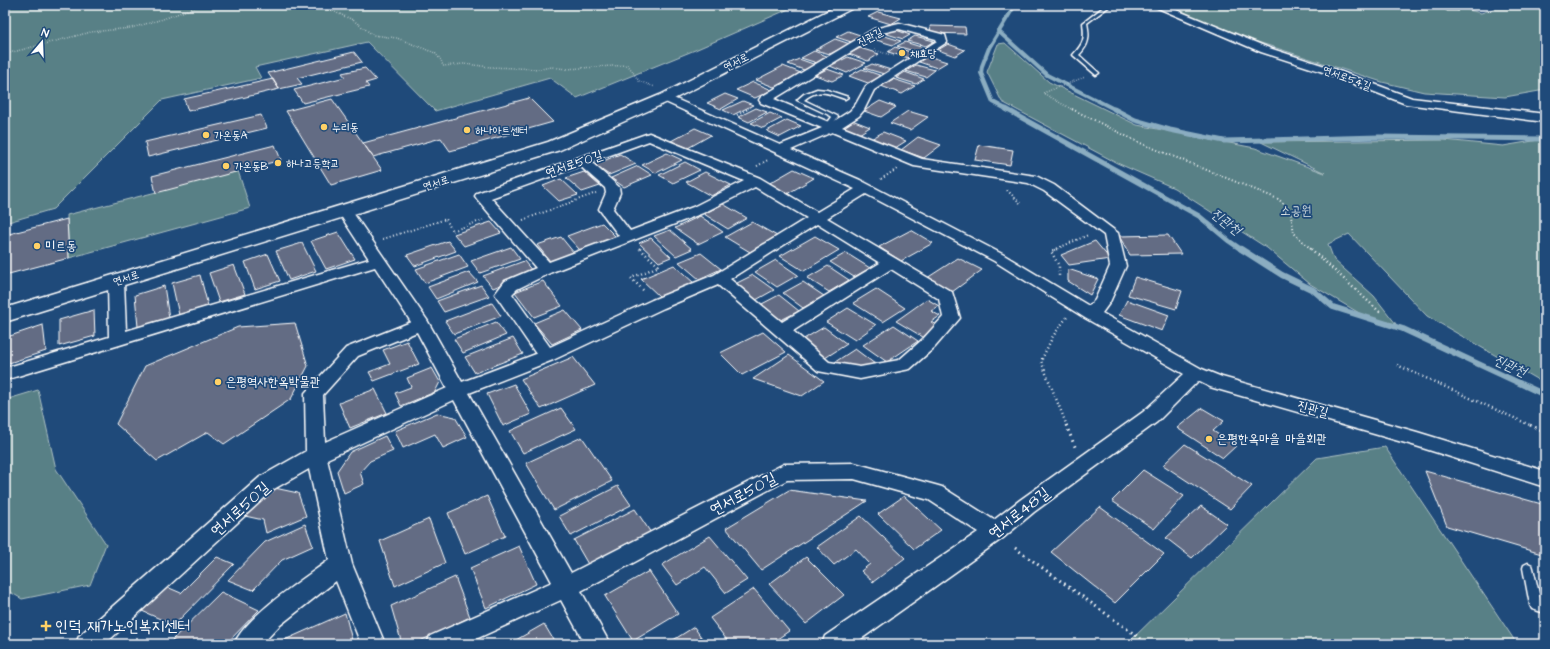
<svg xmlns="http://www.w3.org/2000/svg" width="1550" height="649" viewBox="0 0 1550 649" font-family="'Architects Daughter','Poor Story',sans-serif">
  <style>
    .green { fill: #598086; stroke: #acc0c2 }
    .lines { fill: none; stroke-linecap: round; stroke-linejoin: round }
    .stream-far2 { stroke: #8badc1; stroke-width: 4 }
    .stream-far1 { stroke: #8badc1; stroke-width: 5 }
    .stream { stroke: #8badc1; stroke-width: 6 }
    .building { fill: #636c84; stroke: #fff }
    .lane-casing { stroke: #fff; stroke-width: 3 }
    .street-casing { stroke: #fff; stroke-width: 3 }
    .secondary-casing { stroke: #fff; stroke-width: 3 }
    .path-far3 { stroke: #fff; stroke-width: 1.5; stroke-dasharray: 0.5 2; stroke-linecap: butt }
    .path-far2 { stroke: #fff; stroke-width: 2; stroke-dasharray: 1 2.5; stroke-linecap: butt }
    .path-far1 { stroke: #fff; stroke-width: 2.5; stroke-dasharray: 1 3; stroke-linecap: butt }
    .path { stroke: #fff; stroke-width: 3; stroke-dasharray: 1.5 4; stroke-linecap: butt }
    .lane { fill: #1f4a7a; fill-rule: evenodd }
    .street { fill: #1f4a7a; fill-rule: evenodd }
    .secondary { fill: #1f4a7a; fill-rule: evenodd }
    .poi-dot { fill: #ffd166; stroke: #1f4a7a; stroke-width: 1.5 }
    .labels { text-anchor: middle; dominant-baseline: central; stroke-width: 3.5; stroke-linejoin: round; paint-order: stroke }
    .far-street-label { font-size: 11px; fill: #fff; stroke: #1f4a7a }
    .far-poi-label { font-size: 11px; fill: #fff; stroke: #1f4a7a; text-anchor: start }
    .street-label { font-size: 13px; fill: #fff; stroke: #1f4a7a }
    .park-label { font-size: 13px; fill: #d6dfe1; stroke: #1f4a7a }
    .poi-label { font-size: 13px; fill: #fff; stroke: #1f4a7a; text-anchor: start }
    .water-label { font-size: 14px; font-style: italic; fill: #cfdde5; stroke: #1f4a7a }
    .near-street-label { font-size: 16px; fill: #fff; stroke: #1f4a7a }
    .near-poi-label { font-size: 16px; fill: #fff; stroke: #1f4a7a; text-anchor: start }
  </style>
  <rect width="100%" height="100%" fill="#1f4a7a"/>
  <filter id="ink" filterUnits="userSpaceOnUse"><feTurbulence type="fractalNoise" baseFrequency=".025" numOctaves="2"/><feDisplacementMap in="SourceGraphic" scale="8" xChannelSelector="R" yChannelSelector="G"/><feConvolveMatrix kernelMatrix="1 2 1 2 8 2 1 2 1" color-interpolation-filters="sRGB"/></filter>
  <g filter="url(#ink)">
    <path class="green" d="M5 5H798L695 50 577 98 550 78 435 111 367 42 255 67 261 78 162 100 53 209 5 223Z
      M1159 5H1449L1481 13 1505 5H1545V90L1505 97 1424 92 1382 82 1239 36Z
      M1005 43 1049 82 1137 125 1255 148 1325 173 1261 142 1444 140 1503 146 1545 139V384L1427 316 1349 234 1328 244 1334 260 1374 296 1396 324 1366 317 1310 284 1267 248 1174 188 1117 163 1002 102 987 72 998 44Z
      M238 171 250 208 69 258 67 215Z
      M38 390 56 469 106 544 90 585 22 599 5 589V400Z
      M1385 447 1517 644H1127L1317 458Z"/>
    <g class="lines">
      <path class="stream-far2" d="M998 31 1047 75 1116 110
        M1008 110 993 102 981 73 982 66 989 48 1015 5"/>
      <path class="stream-far1" d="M1006 109 1199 216 1229 241 1242 250
        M1114 109 1135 120 1170 130 1224 141 1379 137 1545 139"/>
      <path class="stream" d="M1241 249 1282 275 1313 290 1333 307 1403 329 1545 395"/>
    </g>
    <path class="building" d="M1440 5H1450L1459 11H1447Z
      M878 12 901 18 891 24 868 17Z
      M930 26 965 27 966 34 931 33Z
      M896 30 910 35 903 39 884 33 889 31Z
      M848 31 863 36 851 42 836 37Z
      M882 35 901 41 893 45 873 39Z
      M915 36 934 41 926 46 907 41Z
      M835 39 850 44 830 54 815 50Z
      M905 42 924 48 917 52 897 46Z
      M948 44 965 50 955 56 938 50Z
      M895 47 916 54 909 58 888 52Z
      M860 48 879 54 868 61 849 54Z
      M814 51 829 57 817 63 801 58Z
      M354 52 362 62 297 78 302 84 279 89 268 73Z
      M928 56 947 62 937 68 919 62Z
      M848 57 866 63 847 73 830 66Z
      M799 59 816 65 804 70 788 64Z
      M872 64 891 70 884 74 864 68Z
      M916 65 935 70 926 77 906 71Z
      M783 66 801 73 774 87 756 80Z
      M365 68 376 80 366 83 369 87 303 103 294 90 345 77 342 73Z
      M827 69 844 75 832 81 815 75Z
      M862 69 882 76 868 83 849 76Z
      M905 72 924 79 916 84 896 78Z
      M273 79 279 89 188 111 184 99Z
      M893 79 915 86 902 94 881 86Z
      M753 82 772 90 755 98 736 90Z
      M725 94 738 99 721 109 707 103Z
      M529 98 553 122 450 151 441 138 373 157 363 143Z
      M332 99 363 143 382 170 331 185 286 111Z
      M743 101 753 105 733 115 723 110Z
      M880 101 896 107 881 117 864 111Z
      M756 108 767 112 749 122 738 117Z
      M908 111 928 117 910 130 890 123Z
      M770 113 782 118 763 128 751 123Z
      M261 115 267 128 148 157 145 142Z
      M787 120 801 126 780 137 767 131Z
      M852 120 870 127 859 134 841 127Z
      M695 128 711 135 688 148 671 141Z
      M883 132 906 141 895 148 871 139Z
      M918 137 941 145 924 158 901 150Z
      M275 145 281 160 156 193 152 176Z
      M979 145 1013 150 1010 165 975 160Z
      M667 153 682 160 656 173 642 165Z
      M620 154 636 164 609 175 594 165Z
      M685 162 700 170 673 183 659 175Z
      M638 166 652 175 624 187 611 178Z
      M794 169 814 178 787 194 768 184Z
      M584 172 600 186 582 192 566 178Z
      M705 172 731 185 711 196 686 182Z
      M561 179 578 195 559 201 543 186Z
      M723 204 747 218 728 229 704 214Z
      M700 216 723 232 698 244 675 228Z
      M67 219 69 258 5 275V235Z
      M491 222 501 233 464 246 454 234Z
      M752 222 777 236 750 252 725 237Z
      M602 223 616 237 580 250 567 236Z
      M670 230 692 249 676 256 654 236Z
      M911 230 933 243 901 261 879 247Z
      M338 232 355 259 326 269 311 241Z
      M1168 235 1181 254 1130 255 1119 236Z
      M815 236 839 250 804 271 780 256Z
      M561 237 574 253 550 261 537 245Z
      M651 238 671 257 659 262 639 243Z
      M448 241 456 251 415 266 407 255Z
      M1095 241 1110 259 1069 265 1061 255Z
      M302 243 316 271 289 280 276 251Z
      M511 247 520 259 480 273 471 261Z
      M701 253 721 269 699 279 679 262Z
      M846 253 870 268 854 277 830 262Z
      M268 254 280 281 255 289 245 262Z
      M459 254 468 267 425 283 416 269Z
      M958 258 982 270 952 292 927 278Z
      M776 260 798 275 777 287 755 272Z
      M524 261 533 272 493 288 483 276Z
      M234 265 245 294 219 302 209 273Z
      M674 265 694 283 660 297 641 279Z
      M828 266 849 280 829 292 807 278Z
      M1068 269 1098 279 1090 295 1068 281Z
      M469 272 478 282 436 299 428 287Z
      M200 275 208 306 179 315 172 283Z
      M753 275 774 290 756 300 735 284Z
      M1135 277 1182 291 1176 309 1128 295Z
      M543 281 562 306 534 317 515 292Z
      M803 282 824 296 803 308 783 293Z
      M481 285 489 296 444 312 437 301Z
      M164 286 169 318 138 327 135 295Z
      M876 289 905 308 883 322 853 303Z
      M779 295 799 311 779 321 760 305Z
      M927 299 939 306 931 311 940 316 931 322 938 326 923 337 896 321Z
      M1127 300 1169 315 1162 331 1119 315Z
      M492 303 501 316 454 334 445 321Z
      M848 308 876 325 855 340 826 322Z
      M94 310 95 336 59 346V320Z
      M565 310 582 330 552 344 534 323Z
      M496 322 506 335 463 353 454 339Z
      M295 323 308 366 291 399 224 444 208 432 157 461 116 424 145 366 238 327Z
      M43 325 46 351 9 363 7 337Z
      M894 325 918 341 887 362 863 345Z
      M824 327 847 344 825 358 802 340Z
      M763 332 786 352 742 375 720 353Z
      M513 338 523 354 475 373 465 357Z
      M407 341 419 364 374 381 369 372 390 364 383 350Z
      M855 349 875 364 859 367 835 362Z
      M789 355 824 381 802 396 753 379Z
      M573 357 595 385 541 409 521 379Z
      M432 368 440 382 435 392 401 406 395 393 411 387 407 378Z
      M514 384 531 414 503 426 487 394Z
      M375 389 387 413 350 428 339 403Z
      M561 408 576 429 523 453 510 431Z
      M1202 408 1224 421 1213 431 1236 446 1223 458 1177 428Z
      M437 413 455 417 467 437 443 448 435 434 403 448 395 431Z
      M385 436 393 451 370 461 360 472 364 484 344 493 337 471 350 452Z
      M582 437 612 481 554 510 526 463Z
      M1185 444 1252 486 1230 509 1163 465Z
      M1143 470 1184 496 1154 529 1112 501Z
      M1425 471 1545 505V555L1447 526Z
      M618 486 631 505 571 536 559 516Z
      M270 487 298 493 306 516 266 533 263 520 245 516Z
      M789 490 867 501 761 570 726 528Z
      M487 496 505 536 465 554 448 513Z
      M904 496 941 530 914 549 878 514Z
      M1201 506 1227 524 1192 558 1166 538Z
      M1100 507 1164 554 1115 603 1051 552Z
      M635 509 651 533 589 566 574 540Z
      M861 516 905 558 873 582 861 571 870 564 856 549 834 565 817 547Z
      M429 519 445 563 395 586 380 541Z
      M305 524 313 546 282 560 253 590 228 580 265 542Z
      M710 536 747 580 726 593 705 567 677 585 662 565Z
      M519 546 536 584 486 608 470 568Z
      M217 557 234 564 174 625 142 611 167 587 181 593Z
      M806 557 844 595 806 624 769 584Z
      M649 571 678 614 633 641 605 596Z
      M455 577 470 617 414 644H402L391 606Z
      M754 589 789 631 770 644H730L710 618Z
      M221 592 259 610 226 644H180L172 640Z
      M345 613 353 644H278V643Z
      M544 624 556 644H509Z
      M694 627 706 644H667Z"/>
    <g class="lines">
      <g class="lane-casing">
        <path id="lane" d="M1106 5H1111L1087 23C1090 37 1089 45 1079 55L1098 72 1099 73 1096 75 1073 55C1084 43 1085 39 1083 23Z
          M817 89 827 90 848 97 845 99C829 94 819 87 804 100L837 116 838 117 833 123 827 126 822 125 829 121 832 117 831 116 797 100 804 94Z
          M1528 563 1532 565 1533 568 1541 602 1545 603V613L1532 609 1530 605 1523 568 1524 565Z"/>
      </g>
      <g class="street-casing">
        <path id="street" d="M1151 5H1164L1269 48 1328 67 1412 98 1545 114V122L1406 104 1320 71 1261 52Z
          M899 23 945 35 947 42 874 90 864 110 859 116 842 127 922 159 1036 176 1054 185 1118 233 1126 266 1110 302 1102 313 1202 369 1222 377 1417 432 1545 471V487L1416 446 1210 387 1198 381 1157 422 1034 512 1003 538 854 644H822L825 636 978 532 929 500 854 479 787 480 581 591 610 644H585L561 600 465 644H427L430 636 552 582 454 400 327 459 352 564 385 644H361L336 581 279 626 262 644H234C247 615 302 580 329 560L309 469 274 489 105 644H76L79 636 260 477 306 451 305 393 346 348 411 322 375 267 5 380V368L109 337 108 282 110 278 116 277 122 278 124 282 126 331 369 259 337 210 339 207H349L427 320 462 382 536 354 495 294 505 281 536 268 477 199 475 196 477 193 649 133 760 178 817 212 855 189 661 100 659 98 665 94 669 96 780 145 822 128 761 103 759 100 761 97 874 29ZM899 29 936 39 937 41 866 86 856 104 850 111 831 123 774 99 882 33ZM832 132 914 166 1028 183 1044 191 1104 235 1110 266 1095 300 1089 306 1004 255 860 180 791 150ZM649 141 744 181 693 207 630 231 613 209 620 193 619 187 591 162ZM580 166 605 188 606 193 599 209 619 236 549 262 491 198ZM755 187 807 218 714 275 652 300 550 347 512 294 517 289 552 272 703 213ZM866 194 994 261 1085 318 1184 374 1143 412 1020 500 994 520 942 487 935 485 854 463 784 464 571 573 469 393 553 360 664 308 718 285 818 371 860 379 910 369 935 347 960 318 952 292 827 218ZM817 224 880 263 782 322 730 279ZM891 269 939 299 943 317 923 339 899 360 860 367 829 362 793 331ZM417 332 447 388 325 442 323 395 358 356Z"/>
      </g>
      <g class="secondary-casing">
        <path id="secondary" d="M839 5H855L853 8 670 101 560 150 5 322V308L548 142 660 95Z"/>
      </g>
      <path class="path-far3" d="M326 5 328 9 353 20 373 35 397 38 435 53 441 60 443 66 464 64 491 67 540 69 552 67 566 69 628 65 639 81 655 87
        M874 50 894 56
        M5 54 91 32 131 28 163 19 201 5
        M746 110 752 107
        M1073 110 1043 93 1085 77"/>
      <path class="path-far2" d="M1072 109 1138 142 1278 199 1290 209 1294 233 1312 250
        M737 115 748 109
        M757 166 768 160
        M881 179 897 169
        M1007 190 1020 203
        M523 220 596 193
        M383 239 446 219 452 231 483 220
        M639 248 641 250
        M1054 250 1088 235"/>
      <path class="path-far1" d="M640 249 659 266 631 278 645 292
        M1057 249 1051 251 1059 266V278
        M1311 249 1381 313
        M1397 365 1532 426
        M1067 426 1041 361 1053 336 1067 317"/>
      <path class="path" d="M1066 425 1076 449
        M1530 425 1545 432
        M1015 548 1148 644"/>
      <use href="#lane" class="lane"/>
      <use href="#street" class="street"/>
      <use href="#secondary" class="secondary"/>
    </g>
  </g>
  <g class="poi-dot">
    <circle cx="902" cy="53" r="4"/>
    <circle cx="324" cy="127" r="4"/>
    <circle cx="467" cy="130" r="4"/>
    <circle cx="206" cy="135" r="4"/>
    <circle cx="278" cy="163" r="4"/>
    <circle cx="226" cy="166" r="4"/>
    <circle cx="37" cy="246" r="4"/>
    <circle cx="218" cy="382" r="4"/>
    <circle cx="1209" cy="439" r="4"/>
    <path d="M44 620h4v4h4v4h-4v4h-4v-4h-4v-4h4z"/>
  </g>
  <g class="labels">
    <g class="far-street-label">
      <text transform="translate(870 37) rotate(-27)">진관길</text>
      <text transform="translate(736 62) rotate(-27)">연서로</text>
      <text transform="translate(1347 78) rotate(20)">연서로54길</text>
      <text transform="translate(436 183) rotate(-17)">연서로</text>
      <text transform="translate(126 278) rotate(-17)">연서로</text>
    </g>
    <g class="far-poi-label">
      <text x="910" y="53">채효당</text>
      <text x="332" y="127">누리동</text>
      <text x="475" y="130">하나아트센터</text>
      <text x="214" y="135">가온동A</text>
      <text x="286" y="163">하나고등학교</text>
      <text x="234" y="166">가온동B</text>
    </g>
    <g class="street-label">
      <text transform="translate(574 164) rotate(-19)">연서로50길</text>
      <text transform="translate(1313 409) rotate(15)">진관길</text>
    </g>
    <g class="park-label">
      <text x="1296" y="211">소공원</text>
    </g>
    <g class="poi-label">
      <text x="45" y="246">미르동</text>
      <text x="226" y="382">은평역사한옥박물관</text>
      <text x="1217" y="439">은평한옥마을 마을회관</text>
    </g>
    <g class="water-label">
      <text transform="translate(1226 222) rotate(38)">진관천</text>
      <text transform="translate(1510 366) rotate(25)">진관천</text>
    </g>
    <g class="near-street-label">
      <text transform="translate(743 494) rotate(-28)">연서로50길</text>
      <text transform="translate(240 509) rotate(-42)">연서로50길</text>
      <text transform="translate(1019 513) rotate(-38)">연서로48길</text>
    </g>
    <g class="near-poi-label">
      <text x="55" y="626">인덕 재가노인복지센터</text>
    </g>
  </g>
  <rect width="1550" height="649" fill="none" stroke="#1f4a7a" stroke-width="20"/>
  <rect x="10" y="10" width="1530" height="629" fill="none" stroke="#fff" stroke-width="1.5" filter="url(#ink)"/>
  <g transform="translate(42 42) rotate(19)" stroke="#1f4a7a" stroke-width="3" paint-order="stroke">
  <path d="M0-3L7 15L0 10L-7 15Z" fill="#ffffff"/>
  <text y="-6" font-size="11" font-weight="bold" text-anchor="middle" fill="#ffffff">N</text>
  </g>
</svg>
